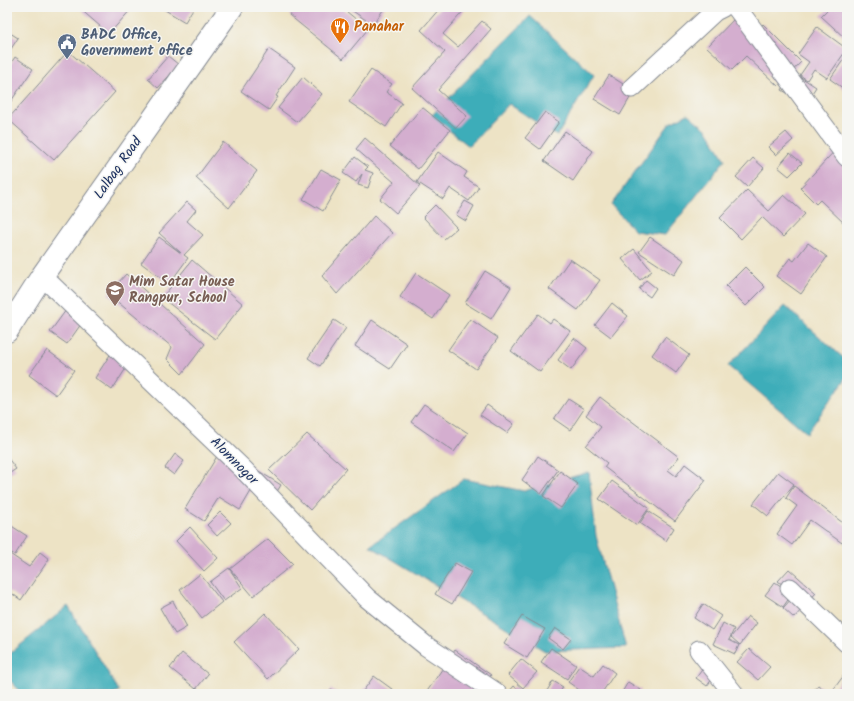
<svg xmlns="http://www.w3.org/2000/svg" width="854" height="701" viewBox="0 0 854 701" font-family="Kalam,sans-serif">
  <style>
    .water { fill: #3dadb9; stroke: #2c6e8c }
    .building { fill: #d4aecf }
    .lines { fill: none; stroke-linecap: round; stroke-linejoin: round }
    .minor-casing { stroke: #848992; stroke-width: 21 }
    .trunk-casing { stroke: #848992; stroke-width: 24 }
    .minor { stroke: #fff; stroke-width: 19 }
    .trunk { stroke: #fff; stroke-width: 22 }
    .labels { text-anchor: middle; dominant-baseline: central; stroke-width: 3; stroke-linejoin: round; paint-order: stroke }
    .food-label { font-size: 14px; font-weight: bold; fill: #c56008; stroke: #f6f6f2; text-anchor: start }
    .service-label { font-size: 14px; font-weight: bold; fill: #4e5e75; stroke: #f6f6f2; text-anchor: start }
    .street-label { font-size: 14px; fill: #1b2f5e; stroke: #f6f6f2 }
    .education-label { font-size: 14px; font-weight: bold; fill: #785e54; stroke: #f6f6f2; text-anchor: start }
  </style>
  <rect width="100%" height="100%" fill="#f6f6f2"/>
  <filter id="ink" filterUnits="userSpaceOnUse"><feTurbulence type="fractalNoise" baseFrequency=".025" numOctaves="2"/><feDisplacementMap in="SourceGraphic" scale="8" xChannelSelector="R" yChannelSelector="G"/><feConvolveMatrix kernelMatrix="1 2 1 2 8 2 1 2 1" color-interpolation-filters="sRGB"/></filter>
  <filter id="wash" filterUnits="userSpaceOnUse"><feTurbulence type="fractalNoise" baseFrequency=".012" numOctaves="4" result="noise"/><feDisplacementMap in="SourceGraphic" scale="16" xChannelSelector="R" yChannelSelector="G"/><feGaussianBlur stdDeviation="0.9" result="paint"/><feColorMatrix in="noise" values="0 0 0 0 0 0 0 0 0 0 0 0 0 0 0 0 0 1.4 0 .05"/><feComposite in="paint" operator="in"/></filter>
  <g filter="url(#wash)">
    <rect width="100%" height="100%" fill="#ede3c5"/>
    <path class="water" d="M530 16 594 75 557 136 509 104 469 146 431 116Z
      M688 114 707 130 725 160 665 235 635 231 611 205 670 123Z
      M785 306 847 361V377L807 433 728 366Z
      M589 472 596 536 626 648 545 651 370 546 464 479 524 491Z
      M68 606 119 691 111 694H22L7 677V656Z"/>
    <g id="blocks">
      <path class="building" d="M78 7H133L109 34Z
        M160 7H194L185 22Z
        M295 7H341L368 29 343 59 289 15Z
        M347 7H385L373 25Z
        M441 7H467L443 34 458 47 482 21 491 29 438 90 467 116 456 128 412 88 445 52 421 30Z
        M830 7H847L846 39 821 16Z
        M736 17 753 34 763 24 801 62 778 86 746 56 732 70 707 47Z
        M817 27 847 49 827 78 814 69 807 80 800 75 809 62 798 54Z
        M7 31 18 38 7 55Z
        M269 49 295 67 276 96 278 97 269 110 241 91Z
        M68 51 115 92 54 160 8 119Z
        M168 56 179 65 158 88 148 79Z
        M15 57 33 69 7 107V69Z
        M844 59 847 62V91L830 79Z
        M371 70 392 84 386 92 402 103 386 127 349 102Z
        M793 72 816 87 805 104 782 90Z
        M609 75 634 91 620 115 594 99Z
        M303 77 322 94 297 122 278 108Z
        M422 107 450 130 418 169 390 146Z
        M545 112 559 122 540 149 525 138Z
        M565 131 593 151 573 181 544 161Z
        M786 132 793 140 776 155 768 147Z
        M365 138 420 186 396 213 380 199 394 182 356 149Z
        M223 142 257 171 229 208 196 178Z
        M840 145 847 152V226L820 200 816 204 800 188Z
        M438 152 467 172 464 177 479 187 469 201 450 188 443 199 417 182Z
        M790 153 802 163 789 176 778 167Z
        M355 157 368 167 365 170 373 173 368 188 358 185 362 174 356 182 343 173Z
        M753 158 764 168 747 187 736 177Z
        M321 169 341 180 323 211 303 199Z
        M747 190 769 211 784 195 805 214 783 237 762 217 741 239 720 218Z
        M465 201 474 206 466 221 456 215Z
        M187 202 196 210 187 221 203 235 184 255 188 258 169 284 141 263 159 237 181 253 159 233Z
        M435 205 457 228 444 239 423 217Z
        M374 216 392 233 337 294 322 276Z
        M650 237 684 260 674 275 639 252Z
        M808 243 827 257 801 294 776 276 790 258 794 261Z
        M634 249 652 271 640 280 622 259Z
        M570 259 600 280 578 310 549 289Z
        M192 260 243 304 215 339 162 298Z
        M745 267 765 287 746 306 726 286Z
        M485 271 511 287 491 319 465 303Z
        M416 273 449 295 433 319 400 297Z
        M126 274 205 344 182 374 167 359 172 347 108 294Z
        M646 280 656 288 650 297 639 289Z
        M612 303 628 316 611 337 595 325Z
        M69 306 86 317 67 344 50 332Z
        M538 314 550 323 553 319 570 331 540 372 511 351Z
        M470 319 498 338 476 369 448 350Z
        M334 320 346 328 320 366 308 358Z
        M372 320 407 344 390 369 355 346Z
        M665 337 689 355 676 373 652 355Z
        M574 338 587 348 571 370 558 360Z
        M115 347 132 359 112 390 95 378Z
        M47 350 74 370 56 395 29 375Z
        M600 397 679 457 668 470 676 476 685 464 706 480 675 521 604 467 607 463 586 446 601 427 586 415Z
        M568 399 584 409 570 430 554 419Z
        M424 404 468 433 454 452 411 422Z
        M487 405 514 424 507 433 480 415Z
        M307 434 346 469 310 510 269 470Z
        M222 448 281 485 273 498 254 486 240 510 219 497 204 521 185 509Z
        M175 454 184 461 174 475 165 468Z
        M538 456 558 470 541 494 522 480Z
        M7 457 16 469 7 475Z
        M560 471 578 484 561 508 543 496Z
        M778 472 794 484 768 516 753 504Z
        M612 481 649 508 637 525 599 499Z
        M794 486 847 526V537L842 543 810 520 792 545 777 534 797 506 786 498Z
        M648 511 674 528 666 541 640 523Z
        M220 512 231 523 217 536 207 525Z
        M7 523 27 536 15 555 7 550Z
        M190 527 218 558 204 571 176 541Z
        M268 539 293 564 253 596 230 569Z
        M7 552 29 567 40 552 49 559 21 600 7 590Z
        M455 563 471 572 452 604 435 594Z
        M229 568 242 588 224 601 210 582Z
        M789 569 816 593 794 618 783 608 795 595 778 581Z
        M200 574 222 602 202 618 180 590Z
        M775 582 792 594 783 607 765 595Z
        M173 601 187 627 175 634 160 608Z
        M703 604 721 616 712 630 694 618Z
        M265 613 299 649 268 679 234 642Z
        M522 616 545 629 527 658 504 644Z
        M748 616 757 623 740 645 731 637Z
        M723 623 734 629 729 640 739 645 735 654 713 644Z
        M555 628 571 639 563 649 548 638Z
        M551 648 576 665 567 679 541 662Z
        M749 649 770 667 758 680 737 662Z
        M455 650 491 675 478 694H428L426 693Z
        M182 653 208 674 196 689 170 668Z
        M521 659 537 672 523 688 508 675Z
        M603 664 615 673 601 694H585L568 682 579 666 594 676Z
        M704 667 715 675 707 686 696 678Z
        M847 671V694H839L833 690Z
        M374 676 396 692 394 694H366L363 691Z
        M553 681 563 687 559 694H545Z
        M628 682 641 690 639 694H621Z
        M818 685 830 694H811Z
        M514 686 523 694H507Z
        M331 689 339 694H327Z"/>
    </g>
  </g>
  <g filter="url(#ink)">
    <use href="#blocks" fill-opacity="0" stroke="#848992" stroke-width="1"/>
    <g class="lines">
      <g class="minor-casing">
        <path id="minor" d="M736 7 847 157
          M632 88 715 11 723 7
          M42 276 243 469 367 598 426 646 498 694
          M790 588 847 643
          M699 650 734 694"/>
      </g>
      <g class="trunk-casing">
        <path id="trunk" d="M7 331 42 276 232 7"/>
      </g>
      <use href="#minor" class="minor"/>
      <use href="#trunk" class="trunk"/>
    </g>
  </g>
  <defs>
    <g id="restaurant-pin" transform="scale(1)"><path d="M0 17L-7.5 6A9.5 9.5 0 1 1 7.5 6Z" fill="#e8710a" stroke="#f6f6f2"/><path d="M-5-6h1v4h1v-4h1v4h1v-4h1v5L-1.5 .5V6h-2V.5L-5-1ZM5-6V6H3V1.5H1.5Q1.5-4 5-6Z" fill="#fff"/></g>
    <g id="civic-pin" transform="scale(1)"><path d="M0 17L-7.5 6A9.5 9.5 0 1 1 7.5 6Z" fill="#5c6f8a" stroke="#f6f6f2"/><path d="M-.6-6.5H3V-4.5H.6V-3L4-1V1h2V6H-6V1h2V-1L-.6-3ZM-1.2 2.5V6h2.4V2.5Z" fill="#fff"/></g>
    <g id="school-pin" transform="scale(1)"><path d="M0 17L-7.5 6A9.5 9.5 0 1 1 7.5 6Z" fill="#8d6e63" stroke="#f6f6f2"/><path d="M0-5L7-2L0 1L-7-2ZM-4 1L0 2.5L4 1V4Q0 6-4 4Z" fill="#fff"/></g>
  </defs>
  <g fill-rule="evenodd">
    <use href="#restaurant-pin" x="340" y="27"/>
    <use href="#civic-pin" x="67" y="43"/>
    <use href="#school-pin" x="115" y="290"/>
  </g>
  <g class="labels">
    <g class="food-label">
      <text x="354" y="27">Panahar</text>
    </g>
    <g class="service-label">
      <text x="81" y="35">BADC Office,<tspan x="81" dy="16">Government office</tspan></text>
    </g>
    <g class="street-label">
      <text transform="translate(118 168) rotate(-55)">Lalbag Road</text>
      <text transform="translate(234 461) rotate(45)">Alomnogor</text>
    </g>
    <g class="education-label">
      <text x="129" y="282">Mim Satar House<tspan x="129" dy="16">Rangpur, School</tspan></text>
    </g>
  </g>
  <rect width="854" height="701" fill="none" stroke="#f6f6f2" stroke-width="24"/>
</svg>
